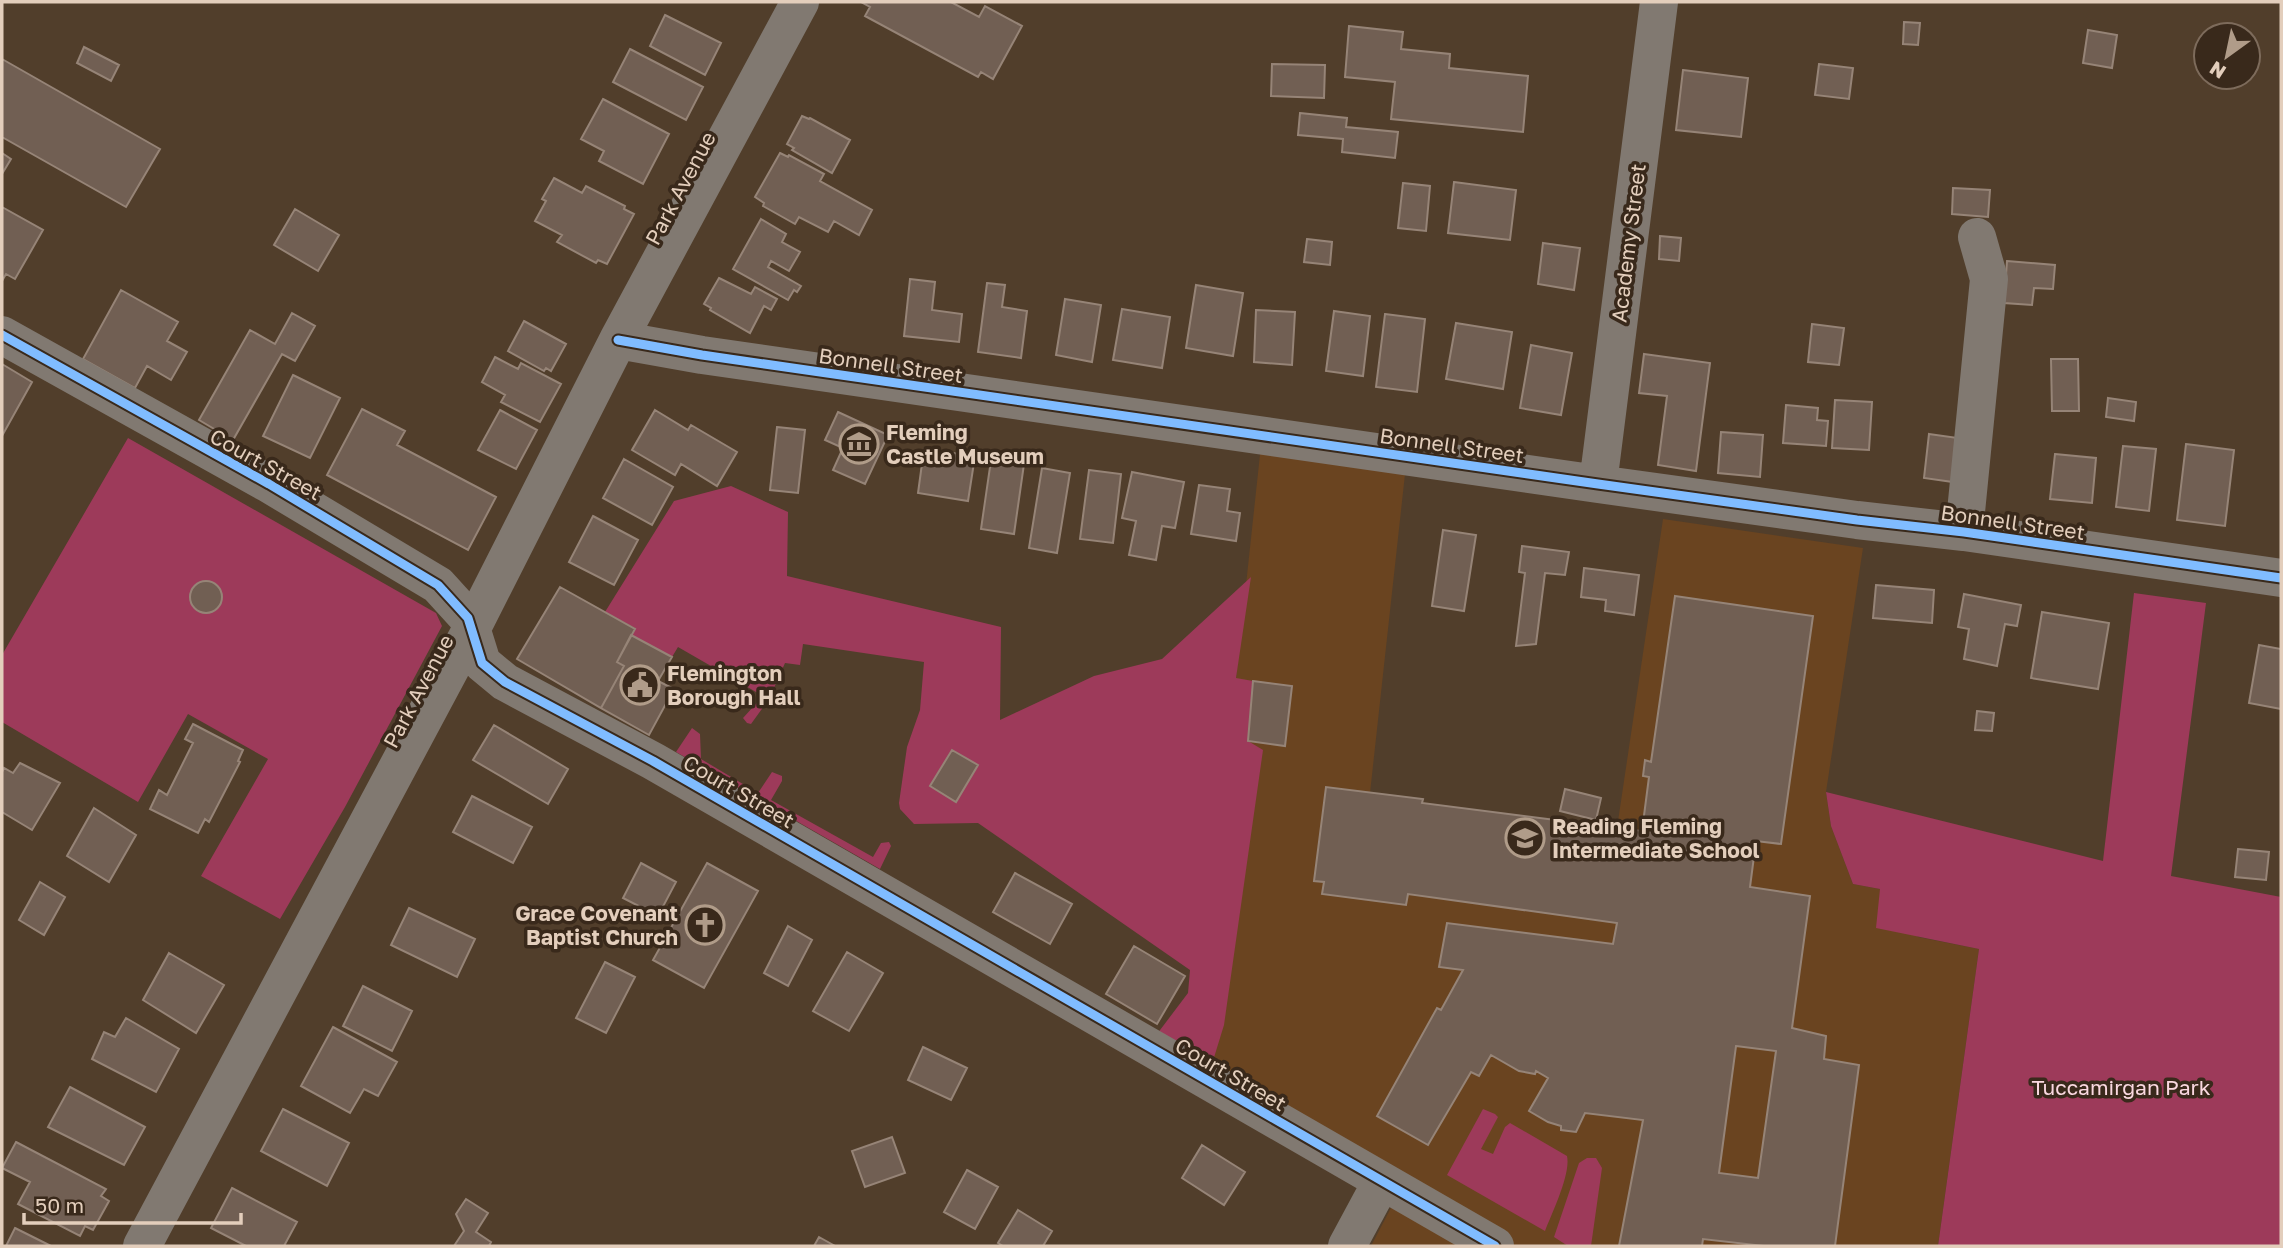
<svg xmlns="http://www.w3.org/2000/svg" width="2283" height="1248" viewBox="0 0 2283 1248" font-family="'Golos Text',sans-serif">
  <style>
    .built { fill: #6a4420 }
    .green { fill: #9d3a5a }
    .building { fill: #715f53; stroke: #968477; stroke-width: 2; fill-rule: evenodd }
    .lines { fill: none; stroke-linecap: round; stroke-linejoin: round }
    .minor { stroke: #817971; stroke-width: 38 }
    .cycleway-casing { stroke: #39291b; stroke-width: 13 }
    .cycleway { stroke: #80bcff; stroke-width: 9 }
    .labels { text-anchor: middle; dominant-baseline: central; stroke-width: 7; stroke-linejoin: round; paint-order: stroke }
    .street-label { font-size: 21px; fill: #e3cebc; stroke: #39291b }
    .poi-label { font-size: 21px; font-weight: bold; fill: #e3cebc; stroke: #39291b; text-anchor: start }
    .park-label { font-size: 21px; fill: #fad8e0; stroke: #39291b }
  </style>
  <rect width="100%" height="100%" fill="#513e2b"/>
  <path class="built" d="M1262 436 1407 456 1370 793 1423 799V803L1617 828 1663 519 1863 548 1826 792 1831 826 1853 884 1880 889 1918 937 1979 949 1938 1246H1371L1404 1183 1183 1067 1236 678Z"/>
  <path class="green" d="M128 438 436 613 442 626 345 807 280 919 201 876 268 759 188 714 138 802 2 722V655Z
    M731 486 788 512 787 576 1001 627 1000 720 1094 676 1162 659 1251 577 1236 678 1253 681 1248 741 1263 750 1224 1025 1208 1077 1148 1046 1188 993 1190 970 978 823 914 824 900 809 899 803 907 747 920 710 924 662 803 644 800 665 785 663 769 699 751 724 747 723 743 718 763 696 678 647 672 657 631 635 635 628 605 612 674 501Z
    M2134 593 2206 603 2171 876 2281 897V1246H1938L1979 949 1876 928 1880 889 1853 884 1831 826 1826 792 2103 861Z
    M692 728 700 734 701 759 758 793 772 772 782 776V781L771 800 873 857 881 843 889 842 891 846 880 869 676 752Z
    M1483 1109 1495 1114 1498 1117 1481 1149 1493 1154 1505 1127 1510 1123 1567 1156C1571 1174 1552 1213 1545 1231L1447 1175Z
    M1587 1158H1596L1602 1168 1591 1246H1568L1554 1237 1579 1163Z"/>
  <path class="building" d="M861 2H951L979 17 985 6 1022 26 993 79 981 72 978 77 865 16 870 7Z
    M665 15 721 43 705 75 650 46Z
    M1904 22 1920 23 1918 45 1903 44Z
    M1349 26 1403 32 1401 49 1450 54 1449 68 1528 76 1523 132 1391 119 1395 82 1345 77Z
    M2088 30 2117 35 2112 68 2083 63Z
    M84 47 119 65 111 81 77 63Z
    M630 49 703 87 686 120 613 82Z
    M2 59 160 149 126 207 2 137Z
    M1272 64 1325 65 1324 98 1271 96Z
    M1819 64 1853 68 1849 99 1815 95Z
    M1683 70 1748 78 1741 137 1676 130Z
    M603 99 669 134 643 184 599 161 604 151 581 139Z
    M1300 113 1347 118 1346 127 1398 132 1395 158 1342 152 1343 139 1298 135Z
    M802 116 809 119 810 118 850 140 832 173 792 150 794 148 787 144Z
    M2 153 11 159 2 174Z
    M780 153 788 157 789 155 824 174 820 181 872 210 859 235 834 221 828 232 799 217 795 224 763 206 764 203 755 197Z
    M554 178 582 193 586 186 625 206 624 209 634 214 607 264 598 260 596 263 557 242 562 235 535 221 546 201 542 199Z
    M1454 182 1516 190 1510 240 1448 233Z
    M1403 183 1430 186 1426 231 1398 228Z
    M1953 188 1990 190 1988 217 1952 214Z
    M2 207 43 230 15 279 6 274 2 281Z
    M295 209 339 235 318 271 274 245Z
    M761 219 786 234 782 242 800 252 789 271 771 261 768 267 801 286 797 292 794 290 788 300 733 269Z
    M1660 236 1681 238 1679 261 1659 259Z
    M1307 239 1332 242 1330 265 1304 262Z
    M1543 243 1580 248 1574 290 1538 284Z
    M2007 261 2055 265 2053 289 2034 288 2032 305 2004 303Z
    M719 278 751 294 755 287 777 299 771 310 764 306 750 333 710 310 711 308 704 304Z
    M910 279 935 282 932 310 962 314 959 342 904 336Z
    M987 283 1005 285 1002 307 1027 311 1021 358 978 352Z
    M1196 285 1243 293 1233 356 1186 348Z
    M121 290 178 322 167 341 187 352 171 380 147 366 135 388 83 359Z
    M1065 299 1101 305 1092 362 1056 355Z
    M1122 309 1170 317 1162 368 1113 360Z
    M1256 310 1295 312 1292 365 1254 362Z
    M1334 311 1370 316 1363 376 1326 371Z
    M292 313 315 326 295 361 282 354 233 440 199 420 250 330 275 344Z
    M1385 314 1425 319 1417 392 1376 387Z
    M524 321 566 344 551 371 546 368 544 371 508 351Z
    M1456 323 1512 332 1503 389 1446 379Z
    M1812 324 1844 328 1839 365 1808 362Z
    M1531 345 1572 353 1561 415 1520 408Z
    M1644 354 1710 363 1696 471 1658 465 1667 396 1639 393Z
    M495 357 518 369 521 363 561 384 540 422 501 402 505 395 482 382Z
    M2051 359H2078L2079 411H2052Z
    M2 364 32 382 2 436Z
    M293 375 340 398 310 458 263 436Z
    M2108 398 2136 402 2134 421 2106 417Z
    M1835 400 1872 402 1869 450 1832 448Z
    M1786 405 1818 408 1817 420 1828 421 1826 446 1783 443Z
    M362 409 405 431 397 445 496 497 468 550 327 475Z
    M500 410 537 430 516 469 478 450Z
    M655 410 688 430 691 425 737 452 717 486 681 464 675 475 632 450Z
    M838 412 888 435 865 484 833 470 843 448 825 440Z
    M777 427 805 430 798 493 770 490Z
    M1721 432 1763 435 1760 477 1718 473Z
    M1929 434 1965 439 1960 483 1924 478Z
    M2186 444 2234 450 2225 526 2177 520Z
    M2123 446 2156 449 2149 511 2116 507Z
    M924 449 975 456 968 501 918 493Z
    M2055 454 2096 458 2092 503 2050 499Z
    M624 459 673 487 652 525 603 498Z
    M991 460 1024 464 1014 534 981 529Z
    M1042 468 1070 473 1057 553 1029 548Z
    M1089 470 1121 474 1113 543 1080 539Z
    M1132 472 1184 482 1175 528 1162 526 1156 560 1129 555 1136 521 1122 518Z
    M1199 485 1230 489 1227 511 1240 513 1236 541 1191 534Z
    M593 516 638 540 614 585 569 562Z
    M1443 530 1476 535 1464 611 1432 606Z
    M1522 546 1569 552 1565 575 1545 573 1536 644 1516 646 1525 573 1519 572Z
    M1584 568 1639 575 1634 615 1605 611 1606 600 1581 597Z
    M190 597a16 16 0 1 1 32 0a16 16 0 1 1-32 0Z
    M1876 585 1934 590 1932 623 1873 618Z
    M560 587 635 629 617 662 624 666 601 708 517 659Z
    M1964 594 2021 605 2017 626 2005 624 1997 666 1964 659 1969 629 1958 627Z
    M1675 596 1813 616 1781 844 1756 841 1750 887 1810 896 1792 1028 1826 1036 1824 1059 1859 1065 1835 1246H1764L1703 1239 1702 1246H1619L1643 1120 1585 1113 1576 1132 1561 1130V1126L1548 1122 1529 1111 1548 1078 1536 1071 1535 1074 1519 1071 1491 1055 1479 1076 1471 1072 1428 1145 1377 1116 1437 1008 1441 1010 1463 970 1439 967 1447 923 1613 944 1617 923 1408 894 1406 905 1322 894 1324 882 1314 881 1326 787 1423 799 1422 803 1642 831 1649 777 1643 776 1645 760 1651 762ZM1736 1046 1776 1051 1758 1178 1719 1173Z
    M2042 612 2109 623 2098 689 2031 678Z
    M631 635 672 657 658 681 674 689 649 735 601 708 624 666 617 662Z
    M2259 645 2281 649V709L2249 703Z
    M1253 681 1292 686 1285 746 1248 741Z
    M1977 711 1994 713 1992 731 1975 730Z
    M193 724 243 750 238 761 240 762 209 822 205 819 198 833 150 809 159 790 167 795 193 743 185 739Z
    M494 725 568 769 548 804 473 760Z
    M952 750 978 765 956 802 930 786Z
    M20 763 60 783 32 830 2 812V772L4 768 13 773Z
    M1565 789 1601 798 1596 820 1560 811Z
    M472 796 532 827 513 863 453 832Z
    M94 808 136 835 109 882 67 856Z
    M2238 849 2269 852 2266 880 2235 877Z
    M641 863 676 882 658 916 623 898Z
    M707 863 758 891 704 988 653 960Z
    M1015 873 1072 904 1050 944 993 912Z
    M40 882 65 897 44 935 19 920Z
    M409 908 475 939 457 977 391 945Z
    M788 926 812 940 788 986 764 973Z
    M1134 946 1185 976 1157 1024 1106 994Z
    M847 952 883 973 849 1031 813 1011Z
    M169 953 224 985 196 1033 143 1000Z
    M605 962 635 977 606 1033 576 1018Z
    M363 986 412 1011 392 1051 343 1026Z
    M126 1018 179 1049 156 1092 92 1059 104 1032 115 1037Z
    M333 1027 397 1062 378 1096 364 1089 350 1113 301 1086Z
    M923 1047 967 1068 951 1100 908 1080Z
    M70 1087 145 1127 124 1165 48 1127Z
    M283 1109 349 1143 327 1186 261 1151Z
    M892 1137 905 1173 865 1187 852 1151Z
    M16 1142 106 1189 101 1196 109 1201 93 1230 85 1226 80 1236 18 1204 30 1182 2 1168Z
    M1202 1145 1245 1172 1224 1205 1182 1178Z
    M967 1170 998 1187 975 1229 944 1212Z
    M232 1188 297 1222 284 1246H246L211 1228Z
    M466 1199 488 1213 476 1232 491 1242 489 1246H454L464 1231 456 1214Z
    M1018 1210 1052 1231 1043 1246H1003L998 1243Z
    M15 1228 51 1246H6Z
    M819 1237 835 1246H814Z"/>
  <g class="lines">
    <path class="minor" d="M2 335 269 484 438 585 468 618 482 663 505 682 653 761 1495 1246
      M618 340 702 355 1598 484 1857 520 1964 532 2281 578
      M1598 484 1659 2
      M1964 532 1989 279 1977 237
      M142 1246 471 630 618 340 800 2
      M1347 1246 1382 1181"/>
    <g class="cycleway-casing">
      <path id="cycleway" d="M2 335 269 484 438 585 468 618 482 663 505 682 653 761 1495 1246
        M618 340 702 355 1598 484 1857 520 1964 532 2281 578"/>
    </g>
    <use href="#cycleway" class="cycleway"/>
  </g>
  <defs>
    <g id="museum-ring" transform="scale(2.0125)"><circle r="9.5" fill="#39291b" stroke="#b09c89" stroke-width="1.5"/><path d="M0-6L6-3V-2H-6V-3ZM-5-1h2V3h-2ZM-1-1h2V3h-2ZM3-1h2V3H3ZM-6 4H6V6H-6Z" fill="#b09c89"/></g>
    <g id="civic-ring" transform="scale(2.0125)"><circle r="9.5" fill="#39291b" stroke="#b09c89" stroke-width="1.5"/><path d="M-.6-6.5H3V-4.5H.6V-3L4-1V1h2V6H-6V1h2V-1L-.6-3ZM-1.2 2.5V6h2.4V2.5Z" fill="#b09c89"/></g>
    <g id="school-ring" transform="scale(2.0125)"><circle r="9.5" fill="#39291b" stroke="#b09c89" stroke-width="1.5"/><path d="M0-5L7-2L0 1L-7-2ZM-4 1L0 2.5L4 1V4Q0 6-4 4Z" fill="#b09c89"/></g>
    <g id="church-ring" transform="scale(2.0125)"><circle r="9.5" fill="#39291b" stroke="#b09c89" stroke-width="1.5"/><path d="M-1.2-6h2.4v3.5h3.3v2.4h-3.3V6h-2.4V-.1h-3.3v-2.4h3.3Z" fill="#b09c89"/></g>
  </defs>
  <g fill-rule="evenodd">
    <use href="#museum-ring" x="859" y="444"/>
    <use href="#civic-ring" x="640" y="685"/>
    <use href="#school-ring" x="1525" y="838"/>
    <use href="#church-ring" x="705" y="925"/>
  </g>
  <g class="labels">
    <g class="street-label">
      <text transform="translate(680 188) rotate(-62)">Park Avenue</text>
      <text transform="translate(1628 243) rotate(-83)">Academy Street</text>
      <text transform="translate(891 365) rotate(8)">Bonnell Street</text>
      <text transform="translate(1452 445) rotate(8)">Bonnell Street</text>
      <text transform="translate(266 464) rotate(29)">Court Street</text>
      <text transform="translate(2013 522) rotate(8)">Bonnell Street</text>
      <text transform="translate(418 691) rotate(-62)">Park Avenue</text>
      <text transform="translate(739 791) rotate(30)">Court Street</text>
      <text transform="translate(1231 1074) rotate(30)">Court Street</text>
    </g>
    <g class="poi-label">
      <text x="886" y="432">Fleming<tspan x="886" dy="24">Castle Museum</tspan></text>
      <text x="667" y="673">Flemington<tspan x="667" dy="24">Borough Hall</tspan></text>
      <text x="1552" y="826">Reading Fleming<tspan x="1552" dy="24">Intermediate School</tspan></text>
      <text x="678" y="913" text-anchor="end">Grace Covenant<tspan x="678" dy="24">Baptist Church</tspan></text>
    </g>
    <g class="park-label">
      <text x="2121" y="1087">Tuccamirgan Park</text>
    </g>
  </g>
  <rect width="2283" height="1248" fill="none" stroke="#e3cebc" stroke-width="7"/>
  <g transform="translate(2227 56) rotate(213)"><circle r="33" fill="#39291b" stroke="#7d6b5b" stroke-width="2"/>
  <path d="M0-5L12 26L0 18L-12 26Z" fill="#b09c89"/>
  <text y="-10" font-size="19" font-weight="bold" text-anchor="middle" fill="#e3cebc">N</text>
  </g>
  <path d="M24 1213v10h217v-10" fill="none" stroke="#e3cebc" stroke-width="3.5"/>
  <text x="35" y="1213" font-size="21" fill="#e3cebc" stroke="#39291b" stroke-width="5" paint-order="stroke">50 m</text>
</svg>
